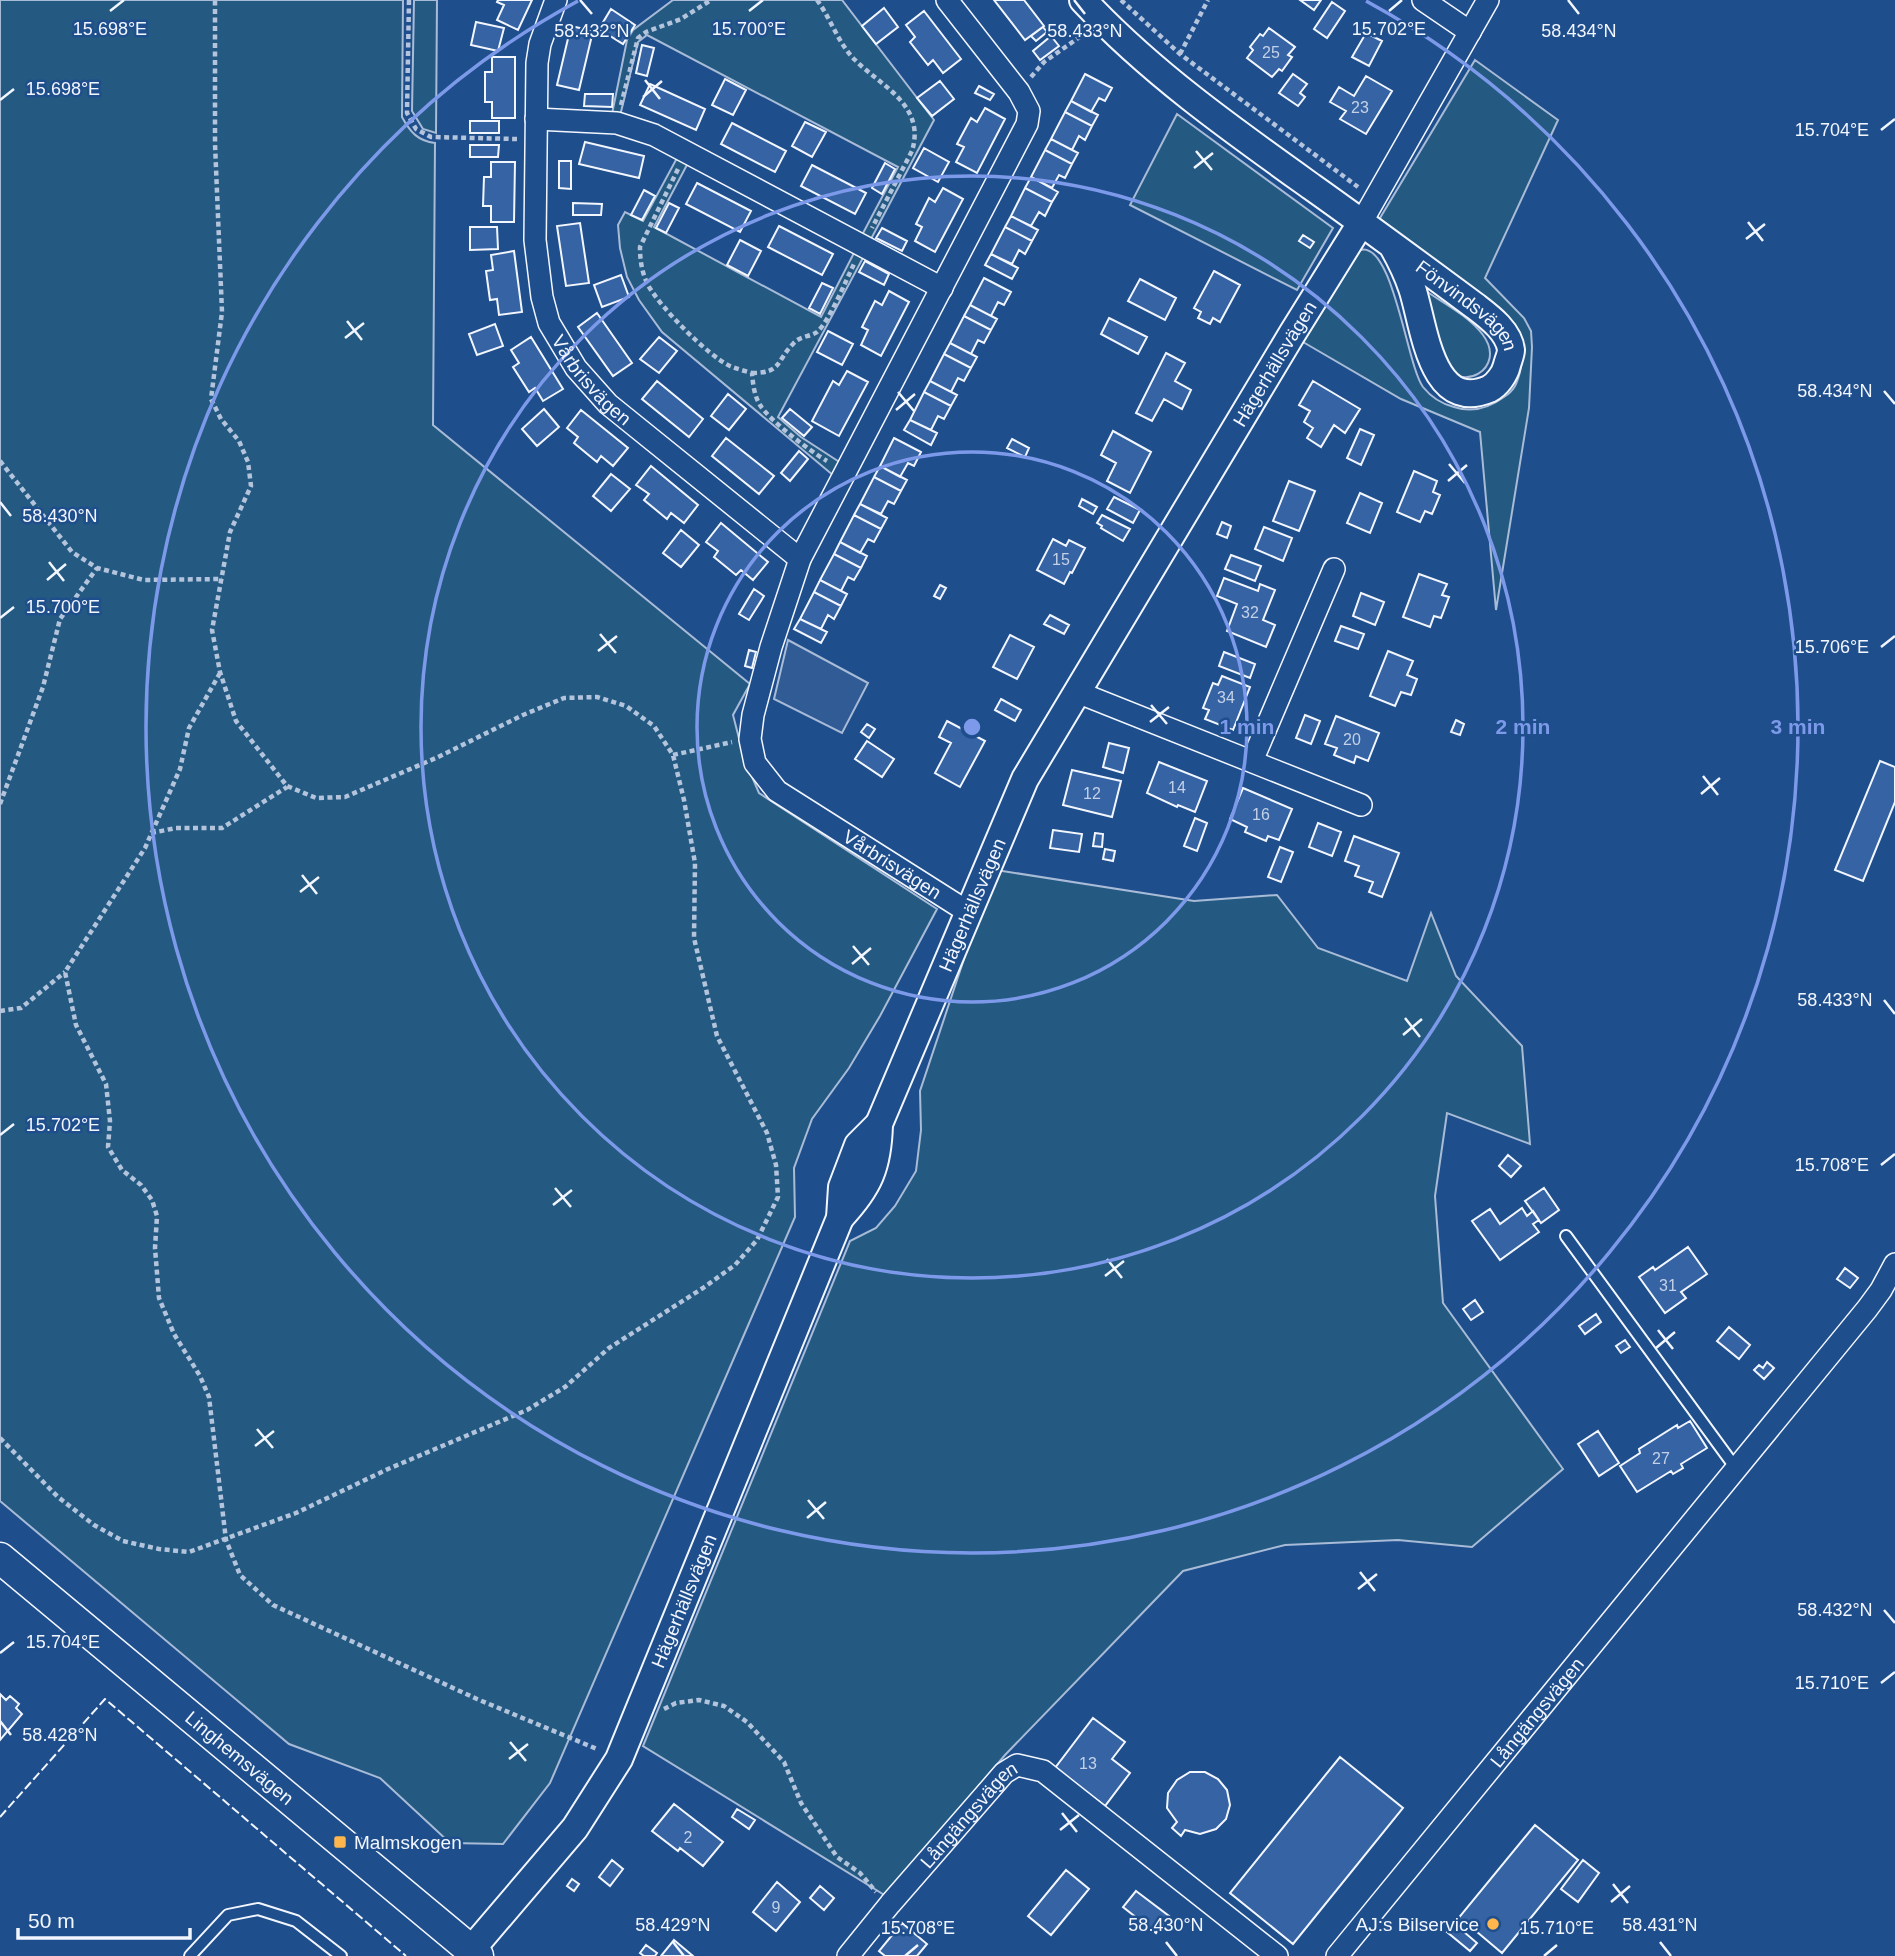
<svg xmlns="http://www.w3.org/2000/svg" width="1895" height="1956" viewBox="0 0 1895 1956" font-family="Helvetica,sans-serif">
  <style>
    .green { fill: #245a82; stroke: #a8bbd7; stroke-width: 2 }
    .parking { fill: #305b95; stroke: #a8bbd7; stroke-width: 2 }
    .building { fill: #3563a3; stroke: #f2f6ff; stroke-width: 2 }
    .lines { fill: none; stroke-linecap: round; stroke-linejoin: round }
    .service-casing { stroke: #f2f6ff; stroke-width: 14 }
    .minor-casing { stroke: #f2f6ff; stroke-width: 24 }
    .tertiary-casing { stroke: #f2f6ff; stroke-width: 30 }
    .secondary-casing { stroke: #f2f6ff; stroke-width: 33 }
    .path { stroke: #b3c4dc; stroke-width: 4.5; stroke-dasharray: 5 3.5; stroke-linecap: butt }
    .service { stroke: #1f4e8c; stroke-width: 10 }
    .minor { stroke: #1f4e8c; stroke-width: 21 }
    .tertiary { stroke: #1f4e8c; stroke-width: 26 }
    .secondary { stroke: #1f4e8c; stroke-width: 30 }
    .fence { stroke: #f2f6ff; stroke-width: 2; stroke-dasharray: 9 3.5; stroke-linecap: butt }
    .ticks { fill: none; stroke: #f2f6ff; stroke-width: 2.5 }
    .ring { fill: none; stroke: #7d9aea; stroke-width: 3.5 }
    .poi-dot { fill: #ffb74d; stroke: #1f4e8c; stroke-width: 2.5 }
    .labels { text-anchor: middle; dominant-baseline: central; stroke-width: 5; stroke-linejoin: round; paint-order: stroke }
    .number-label { font-size: 16px; fill: #c3d1e8 }
    .street-label { font-size: 19px; fill: #f2f6ff; stroke: #1f4e8c }
    .poi-label { font-size: 19px; fill: #f2f6ff; stroke: #1f4e8c; text-anchor: start }
    .ticks-label { font-size: 18px; text-anchor: middle; fill: #f2f6ff; stroke: #1f4e8c; stroke-width: 5; stroke-linejoin: round; paint-order: stroke }
    .centre { fill: #7d9aea; stroke: #1f4e8c; stroke-width: 3.5 }
    .ring-label { font-size: 21px; text-anchor: middle; font-weight: bold; fill: #7d9aea; stroke: #1f4e8c; stroke-width: 5; stroke-linejoin: round; paint-order: stroke }
  </style>
  <rect width="100%" height="100%" fill="#1f4e8c"/>
  <path class="green" d="M0 0H403L402 117C410 132 418 141 435 143L433 425 750 684 733 715 744 758 759 793 937 909 880 1016 849 1068 812 1119 794 1168 795 1217 550 1783 503 1844 450 1843 380 1778 289 1744 0 1501Z
    M414 0H437L436 133 423 129 412 111Z
    M673 0H842L934 120 871 239 862 235 898 167 647 35 638 42 620 116 612 114 627 40 633 30Z
    M1475 60 1558 120 1485 278 1524 318 1531 331 1532 347 1529 408 1496 610 1480 432 1401 399 1303 342 1360 250C1393 240 1407 366 1423 387 1431 397 1442 404 1454 407 1472 413 1489 408 1504 397 1515 390 1517 383 1520 372 1524 354 1522 335 1511 321 1500 306 1481 295 1466 284 1439 264 1411 244 1384 225L1380 218Z
    M1177 114 1333 228 1297 290 1130 205Z
    M677 158 688 163 654 227 821 317 855 251 864 256 778 417 801 437 841 463 834 476 662 332 639 300 627 277 620 248 618 225 625 212 643 221Z
    M1423 289C1443 303 1469 316 1483 335 1508 369 1459 395 1443 362 1435 346 1429 308 1423 289Z
    M996 870 1194 901 1277 895 1318 948 1407 981 1431 913 1456 976 1522 1046 1530 1144 1447 1113 1435 1196 1443 1303 1563 1469 1472 1547 1398 1540 1285 1545 1183 1571 1005 1755 886 1896 643 1746 850 1241 876 1228 895 1206 916 1171 921 1130 920 1091 969 944Z"/>
  <path class="parking" d="M788 640 868 683 842 733 774 699Z"/>
  <path class="building" d="M498 0H532L518 30 497 20 504 5 497 2Z
    M994 0H1024L1044 26 1025 40Z
    M1300 0H1321L1314 10Z
    M1332 2 1345 11 1327 38 1314 29Z
    M884 8 898 27 876 44 862 26Z
    M611 9 635 25 623 44 599 29Z
    M924 11 961 59 943 73 933 60 928 65 910 42 915 37 906 25Z
    M476 22 504 28 498 51 471 45Z
    M571 26 593 31 579 90 557 85Z
    M1043 27 1047 32 1036 41 1031 36Z
    M1269 28 1295 47 1288 55 1292 57 1282 71 1279 69 1272 77 1247 58 1253 50 1250 47 1260 34 1263 36Z
    M1366 33 1382 41 1369 66 1352 57Z
    M1051 36 1059 46 1040 60 1033 51Z
    M642 45 654 48 647 76 636 73Z
    M492 57H515V118H492V102H485V72H492Z
    M1085 74 1112 88 1105 101 1099 98 1091 112 1071 101Z
    M1293 74 1307 84 1300 93 1305 97 1298 106 1279 93Z
    M1366 76 1392 91 1366 134 1340 119 1346 111 1330 102 1339 87 1354 96Z
    M725 79 746 90 733 115 712 105Z
    M940 81 954 99 932 116 917 98Z
    M650 84 705 109 696 130 640 105Z
    M979 86 994 94 990 100 975 93Z
    M585 94H613L612 107 584 106Z
    M1071 101 1098 115 1092 126 1065 112Z
    M985 108 1005 119 977 173 956 162 964 147 957 144 971 118 977 122Z
    M1065 112 1092 126 1085 140 1079 136 1072 150 1051 139Z
    M470 121H499V133H470Z
    M805 122 826 132 812 157 792 146Z
    M732 123 786 151 775 172 721 144Z
    M1051 139 1078 153 1072 164 1045 150Z
    M585 142 644 156 639 178 579 164Z
    M470 145H499L498 157H470Z
    M924 148 949 162 938 182 913 168Z
    M1045 150 1072 164 1065 178 1059 175 1052 188 1031 177Z
    M559 161H571V189L559 188Z
    M491 162H515L514 222H491V206H483L484 177H491Z
    M885 163 895 169 882 194 872 188Z
    M812 165 866 193 855 214 801 186Z
    M1031 177 1058 192 1052 202 1025 188Z
    M697 183 751 211 740 232 686 204Z
    M943 188 963 199 935 252 915 241 922 227 916 224 929 198 935 202Z
    M1025 188 1052 202 1045 216 1039 212 1031 226 1011 216Z
    M644 190 655 196 642 220 631 215Z
    M573 203 602 204 601 215H573Z
    M669 203 679 208 666 233 656 228Z
    M1011 216 1038 230 1032 241 1005 227Z
    M580 223 589 283 566 286 557 226Z
    M779 226 833 254 822 275 768 247Z
    M470 227H497L498 249 470 250Z
    M1005 227 1032 241 1025 254 1019 250 1012 264 991 254Z
    M882 228 907 241 902 251 876 238Z
    M1303 235 1314 242 1310 248 1299 241Z
    M740 240 761 251 748 276 727 265Z
    M514 251 522 312 499 315 497 299 490 300 486 271 493 270 491 255Z
    M991 254 1018 268 1012 279 985 265Z
    M865 261 889 274 884 285 859 272Z
    M1214 271 1240 285 1220 322 1213 318 1210 324 1198 318 1201 312 1194 308Z
    M621 275 629 297 602 307 594 285Z
    M984 278 1011 292 1004 305 998 302 991 316 970 305Z
    M1140 279 1176 298 1165 320 1128 301Z
    M822 283 833 288 820 314 809 308Z
    M889 291 909 302 881 356 861 345 868 330 862 327 875 301 882 305Z
    M970 305 997 319 991 330 964 316Z
    M597 313 632 363 613 376 578 327Z
    M964 316 991 330 984 343 978 340 971 354 950 343Z
    M1109 318 1147 337 1138 354 1101 334Z
    M495 324 503 346 477 355 469 334Z
    M828 331 853 344 842 365 817 352Z
    M531 337 563 389 543 401 535 388 529 392 513 367 519 363 511 350Z
    M659 337 677 351 659 373 640 359Z
    M950 343 977 357 971 368 944 354Z
    M1166 353 1185 363 1175 381 1191 390 1182 409 1164 399 1152 421 1136 413Z
    M944 354 971 368 964 381 958 378 951 392 930 381Z
    M847 371 868 382 839 436 812 421 833 381 839 385Z
    M657 381 703 419 689 437 642 399Z
    M930 381 957 395 951 406 924 392Z
    M1313 381 1360 409 1345 433 1334 425 1321 447 1307 438 1313 428 1304 422 1310 411 1299 405Z
    M924 392 951 406 944 419 938 416 931 430 910 420Z
    M728 394 746 409 729 430 711 416Z
    M544 409 559 427 537 446 522 429Z
    M790 409 812 427 804 436 782 418Z
    M581 410 628 448 613 466 601 456 597 462 574 443 578 437 567 428Z
    M910 420 937 433 931 445 904 430Z
    M1360 429 1374 435 1361 465 1347 458Z
    M1113 431 1151 452 1130 493 1107 481 1116 463 1101 455Z
    M726 438 774 476 759 494 712 456Z
    M894 438 921 452 914 466 908 463 900 477 880 466Z
    M1012 439 1029 448 1025 457 1007 448Z
    M799 451 808 459 790 481 781 473Z
    M651 466 698 505 684 523 671 513 667 519 644 500 649 494 636 485Z
    M880 466 907 480 901 491 874 477Z
    M1414 471 1437 481 1433 492 1440 495 1432 514 1425 511 1420 522 1397 512Z
    M611 474 630 489 611 511 593 496Z
    M874 477 901 491 894 504 888 501 881 514 860 504Z
    M1289 481 1315 491 1299 531 1273 521Z
    M1360 493 1382 503 1370 533 1347 523Z
    M1114 497 1140 510 1133 523 1107 509Z
    M1082 499 1097 507 1093 514 1079 506Z
    M860 504 887 518 881 529 854 515Z
    M854 515 881 529 874 542 868 539 860 553 840 542Z
    M1102 515 1130 529 1123 541 1101 528 1102 526 1097 523Z
    M1222 522 1231 526 1227 538 1217 534Z
    M721 523 768 562 753 580 741 570 736 575 714 557 718 551 706 542Z
    M1264 527 1292 538 1283 561 1255 549Z
    M681 530 699 545 681 567 663 553Z
    M1053 539 1066 546 1069 540 1085 548 1072 573 1070 572 1064 584 1037 570Z
    M840 542 867 556 861 568 834 554Z
    M834 554 861 568 854 580 848 577 841 591 820 580Z
    M1231 555 1261 566 1255 581 1225 569Z
    M1419 574 1447 584 1442 595 1449 597 1441 618 1434 616 1430 627 1403 617Z
    M1224 578 1258 591 1260 584 1275 590 1263 620 1275 625 1266 647 1227 631 1237 604 1217 596Z
    M820 580 847 594 841 606 814 592Z
    M940 585 946 588 940 599 934 596Z
    M754 589 764 596 749 620 739 614Z
    M814 592 841 606 834 619 828 615 821 629 800 619Z
    M1361 593 1384 602 1375 625 1353 616Z
    M1050 615 1069 625 1064 634 1044 624Z
    M800 619 827 632 821 643 794 629Z
    M1341 626 1364 634 1358 649 1335 641Z
    M1010 635 1034 647 1017 679 993 667Z
    M749 650 756 652 752 668 745 666Z
    M1388 651 1413 661 1407 675 1417 679 1411 695 1401 692 1395 706 1370 696Z
    M1224 652 1255 664 1250 678 1219 666Z
    M1222 676 1250 687 1233 730 1205 719 1209 710 1203 708 1213 683 1218 685Z
    M1001 699 1021 710 1015 721 995 710Z
    M1305 715 1320 721 1311 744 1296 738Z
    M1336 716 1379 733 1368 761 1356 756 1354 763 1334 755 1337 748 1325 744Z
    M1456 720 1464 724 1460 735 1451 732Z
    M947 721 985 741 960 787 935 773 951 743 939 737Z
    M867 724 875 729 869 738 861 732Z
    M867 741 894 759 882 777 855 759Z
    M1109 743 1129 748 1123 773 1103 767Z
    M1880 761 1895 767V802L1863 881 1835 870Z
    M1159 762 1207 781 1195 812 1178 805 1177 807 1147 793Z
    M1072 770 1121 781 1112 817 1063 805Z
    M1243 788 1292 809 1279 840 1268 836 1266 841 1245 832 1247 827 1230 819Z
    M1195 818 1207 823 1197 851 1184 846Z
    M1318 823 1341 832 1332 856 1309 847Z
    M1053 830 1082 834 1079 852 1050 848Z
    M1095 833 1103 834 1102 847 1093 846Z
    M1354 836 1399 853 1382 897 1369 892 1373 882 1355 876 1359 866 1345 861Z
    M1280 847 1293 852 1281 882 1268 877Z
    M1105 849 1115 851 1113 861 1103 859Z
    M1508 1155 1521 1166 1511 1177 1499 1166Z
    M1544 1188 1559 1210 1541 1223 1525 1201Z
    M1522 1208 1527 1216 1533 1211 1539 1220 1533 1224 1539 1232 1500 1260 1472 1221 1490 1209 1500 1224Z
    M1688 1247 1707 1274 1681 1292 1686 1298 1665 1313 1639 1277 1653 1267 1655 1270Z
    M1845 1268 1858 1278 1850 1288 1837 1279Z
    M1475 1300 1483 1312 1471 1320 1463 1309Z
    M1596 1314 1601 1322 1585 1334 1579 1326Z
    M1729 1327 1750 1345 1739 1359 1717 1341Z
    M1625 1340 1630 1347 1621 1353 1616 1346Z
    M1767 1362 1774 1368 1764 1379 1754 1370 1759 1365 1763 1368Z
    M1690 1421 1707 1448 1681 1464 1683 1468 1673 1474 1671 1471 1637 1492 1620 1466 1640 1453 1639 1449 1677 1425 1678 1428Z
    M1598 1431 1619 1463 1599 1476 1578 1444Z
    M0 1694 6 1700 10 1696 19 1704 16 1708 22 1714 0 1740Z
    M1093 1718 1125 1742 1112 1759 1130 1773 1105 1806 1055 1768Z
    M1340 1757 1403 1808 1293 1944 1230 1893Z
    M1190 1772H1205L1218 1779 1227 1790 1230 1805 1226 1819 1216 1829 1200 1834 1185 1830 1181 1836 1172 1828 1177 1822 1167 1808 1168 1793 1177 1780Z
    M674 1804 723 1842 703 1866 680 1848 678 1851 652 1831Z
    M737 1809 755 1820 749 1829 732 1817Z
    M1535 1825 1578 1860 1502 1953 1470 1926 1464 1932 1477 1943 1470 1951 1447 1932Z
    M612 1860 623 1869 610 1886 599 1877Z
    M1583 1860 1599 1873 1578 1902 1561 1889Z
    M1066 1870 1089 1889 1051 1935 1028 1916Z
    M572 1879 579 1884 574 1891 567 1886Z
    M777 1882 800 1902 776 1931 753 1912Z
    M820 1886 834 1898 824 1910 810 1898Z
    M1136 1891 1169 1916 1156 1933 1123 1907Z
    M902 1923 927 1944 917 1956H885L879 1951Z
    M674 1940 693 1956H661Z
    M646 1945 657 1953 655 1956H644L640 1953Z"/>
  <g class="lines">
    <g class="service-casing">
      <path id="service" d="M1566 1236 1735 1467
        M190 1956 228 1915 258 1909 296 1921 341 1956"/>
    </g>
    <g class="minor-casing">
      <g id="minor">
        <path id="s1" d="M556 0 540 44 537 63 535 240 542 297 549 323 576 368 608 404 800 559"/>
        <path id="s2" d="M947 0 1019 92 1029 111 1027 124 800 559 771 647 753 715 750 739 755 763 777 791 968 912"/>
        <path d="M1423 0 1470 32"/>
        <path d="M536 119 617 123 654 135 942 288"/>
        <path d="M1361 223 1488 0"/>
        <path d="M1077 692 1361 805"/>
        <path d="M1252 761 1334 569"/>
        <path id="s3" d="M848 1956 890 1904 1004 1773 1017 1765 1043 1771 1277 1956"/>
        <path id="s4" d="M1337 1956 1867 1309 1881 1290 1895 1264"/>
      </g>
    </g>
    <g class="tertiary-casing">
      <g id="tertiary">
        <path id="s5" d="M1083 0C1150 72 1232 130 1312 187 1367 226 1421 266 1475 306 1488 316 1509 331 1511 350 1511 354 1508 361 1507 365 1505 374 1497 385 1489 389 1430 414 1424 323 1412 288 1407 273 1400 259 1392 245"/>
        <path id="s6" d="M840 1218C869 1187 878 1167 879 1124L1025 779 1292 334 1361 223"/>
        <path id="s7" d="M471 1950 575 1828 619 1759 840 1218 842 1187 858 1145 879 1124"/>
      </g>
    </g>
    <g class="secondary-casing">
      <g id="secondary">
        <path id="s8" d="M0 1558 478 1956"/>
      </g>
    </g>
    <path class="path" d="M409 0 407 113 416 129 431 137 517 139
      M817 0C831 19 838 43 855 60 881 86 926 105 912 151L872 228
      M1121 0 1180 54 1358 187
      M1180 54 1208 0
      M1031 77 1044 62 1084 34
      M621 105 638 38 646 32 681 19 711 0
      M678 169 640 247C640 261 642 273 648 285 660 307 708 356 730 366 737 369 745 371 752 373 753 384 754 395 760 405 770 421 810 451 827 461
      M752 373C782 373 776 361 793 344 799 336 810 337 817 332 829 322 846 280 854 264
      M0 461 72 552 97 568 144 580 222 579
      M220 673 189 728 180 769 145 848 65 972 76 1025 106 1084 110 1121 108 1147 122 1170 141 1185 152 1200 157 1216 155 1248 159 1298 174 1334 200 1376 209 1397 226 1540 240 1575 273 1605 477 1699 597 1749
      M673 755 732 742
      M0 804 43 687 60 619 97 568
      M151 833 176 828H222L287 787
      M0 1011 21 1008 65 972
      M0 1438 58 1497 94 1525 123 1541 159 1549 189 1552 296 1513 388 1469 527 1410 565 1387 609 1348 703 1288 735 1265 757 1240 778 1197 776 1165 767 1133 717 1036 694 938 695 863 684 800 673 755 654 726 626 706 597 697 564 698 523 715 436 758 345 797 316 798 287 786 236 721 220 672 212 630 230 532 251 486 248 462 239 441 221 419 211 399 222 312 215 144V0
      M664 1709 676 1703 699 1700 724 1706 747 1722 784 1762 801 1803 837 1857 860 1873 876 1892"/>
    <use href="#service" class="service"/>
    <use href="#minor" class="minor"/>
    <use href="#tertiary" class="tertiary"/>
    <use href="#secondary" class="secondary"/>
    <path class="fence" d="M0 1817 105 1699 406 1956"/>
  </g>
  <path class="ticks" d="M580 0 592 14M1074 0 1085 14M1568 0 1579 14M110 11 124 0M749 11 763 0M1389 11 1402 0M645 80 660 99M643 97 662 81M0 100 14 89M1881 130 1895 119M1196 151 1212 170M1194 168 1213 153M1748 222 1763 241M1746 239 1765 224M347 321 362 340M345 338 364 323M1884 391 1895 404M898 392 914 411M896 410 915 394M1449 464 1465 483M1448 481 1467 465M0 502 11 516M49 562 64 581M47 580 66 564M0 618 14 607M600 634 616 653M1881 647 1895 636M598 651 617 636M1151 705 1167 724M1150 722 1169 707M1703 776 1718 795M1701 794 1720 778M302 875 317 894M300 892 319 877M853 946 869 965M852 964 871 948M1884 1000 1895 1014M1405 1018 1420 1037M1403 1035 1422 1019M0 1135 14 1124M1881 1165 1895 1154M555 1188 571 1207M553 1205 572 1190M1107 1259 1122 1278M1105 1276 1124 1261M1658 1330 1673 1349M1656 1348 1675 1332M257 1429 273 1448M255 1446 274 1431M808 1500 824 1519M807 1518 826 1502M1360 1572 1375 1591M1358 1589 1377 1574M1884 1610 1895 1623M0 1653 14 1642M1881 1683 1895 1672M0 1721 11 1735M510 1742 526 1761M509 1759 528 1744M1062 1813 1077 1832M1060 1830 1079 1815M1613 1884 1628 1903M1611 1902 1630 1886M673 1942 684 1956M1166 1942 1177 1956M1660 1942 1671 1956M905 1956 918 1945M1544 1956 1557 1945"/>
  <g class="ring">
    <circle cx="972" cy="727" r="275"/>
    <circle cx="972" cy="727" r="551"/>
    <path d="M1366 1A826 826 0 1 1 578 1"/>
  </g>
  <g class="poi-dot">
    <rect x="333" y="1835" width="14" height="14" rx="3.5"/>
    <circle cx="1493" cy="1924" r="7"/>
  </g>
  <g class="labels">
    <g class="number-label">
      <text x="1271" y="52">25</text>
      <text x="1360" y="107">23</text>
      <text x="1061" y="559">15</text>
      <text x="1250" y="612">32</text>
      <text x="1226" y="697">34</text>
      <text x="1352" y="739">20</text>
      <text x="1177" y="787">14</text>
      <text x="1092" y="793">12</text>
      <text x="1261" y="814">16</text>
      <text x="1668" y="1285">31</text>
      <text x="1661" y="1458">27</text>
      <text x="1088" y="1763">13</text>
      <text x="688" y="1837">2</text>
      <text x="776" y="1907">9</text>
    </g>
    <g class="street-label">
      <text stroke="none"><textPath href="#s5" startOffset="492">Fönvindsvägen</textPath></text>
      <text stroke="none"><textPath href="#s6" startOffset="964">Hägerhällsvägen</textPath></text>
      <text stroke="none"><textPath href="#s1" startOffset="399">Vårbrisvägen</textPath></text>
      <text stroke="none"><textPath href="#s2" startOffset="1026">Vårbrisvägen</textPath></text>
      <text stroke="none"><textPath href="#s6" startOffset="343">Hägerhällsvägen</textPath></text>
      <text stroke="none"><textPath href="#s7" startOffset="413">Hägerhällsvägen</textPath></text>
      <text stroke="none"><textPath href="#s4" startOffset="315">Långängsvägen</textPath></text>
      <text stroke="none"><textPath href="#s8" startOffset="312">Linghemsvägen</textPath></text>
      <text stroke="none"><textPath href="#s3" startOffset="186">Långängsvägen</textPath></text>
    </g>
    <g class="poi-label">
      <text x="354" y="1842">Malmskogen</text>
      <text x="1479" y="1924" text-anchor="end">AJ:s Bilservice</text>
    </g>
  </g>
  <g class="ticks-label">
    <text x="110" y="35">15.698°E</text>
    <text x="749" y="35">15.700°E</text>
    <text x="1389" y="35">15.702°E</text>
    <text x="592" y="37">58.432°N</text>
    <text x="1579" y="37">58.434°N</text>
    <text x="1085" y="37">58.433°N</text>
    <text x="63" y="95">15.698°E</text>
    <text x="1832" y="136">15.704°E</text>
    <text x="1835" y="397">58.434°N</text>
    <text x="60" y="522">58.430°N</text>
    <text x="63" y="613">15.700°E</text>
    <text x="1832" y="653">15.706°E</text>
    <text x="1835" y="1006">58.433°N</text>
    <text x="63" y="1131">15.702°E</text>
    <text x="1832" y="1171">15.708°E</text>
    <text x="1835" y="1616">58.432°N</text>
    <text x="63" y="1648">15.704°E</text>
    <text x="1832" y="1689">15.710°E</text>
    <text x="60" y="1741">58.428°N</text>
    <text x="673" y="1931">58.429°N</text>
    <text x="1166" y="1931">58.430°N</text>
    <text x="1660" y="1931">58.431°N</text>
    <text x="918" y="1934">15.708°E</text>
    <text x="1557" y="1934">15.710°E</text>
  </g>
  <circle cx="972" cy="727" r="10" class="centre"/>
  <g class="ring-label">
    <text x="1247" y="734">1 min</text>
    <text x="1523" y="734">2 min</text>
    <text x="1798" y="734">3 min</text>
  </g>
  <path d="M18 1928v10h172v-10" fill="none" stroke="#f2f6ff" stroke-width="3.5"/>
  <text x="28" y="1928" font-size="21" fill="#f2f6ff" stroke="#1f4e8c" stroke-width="5" paint-order="stroke">50 m</text>
</svg>
